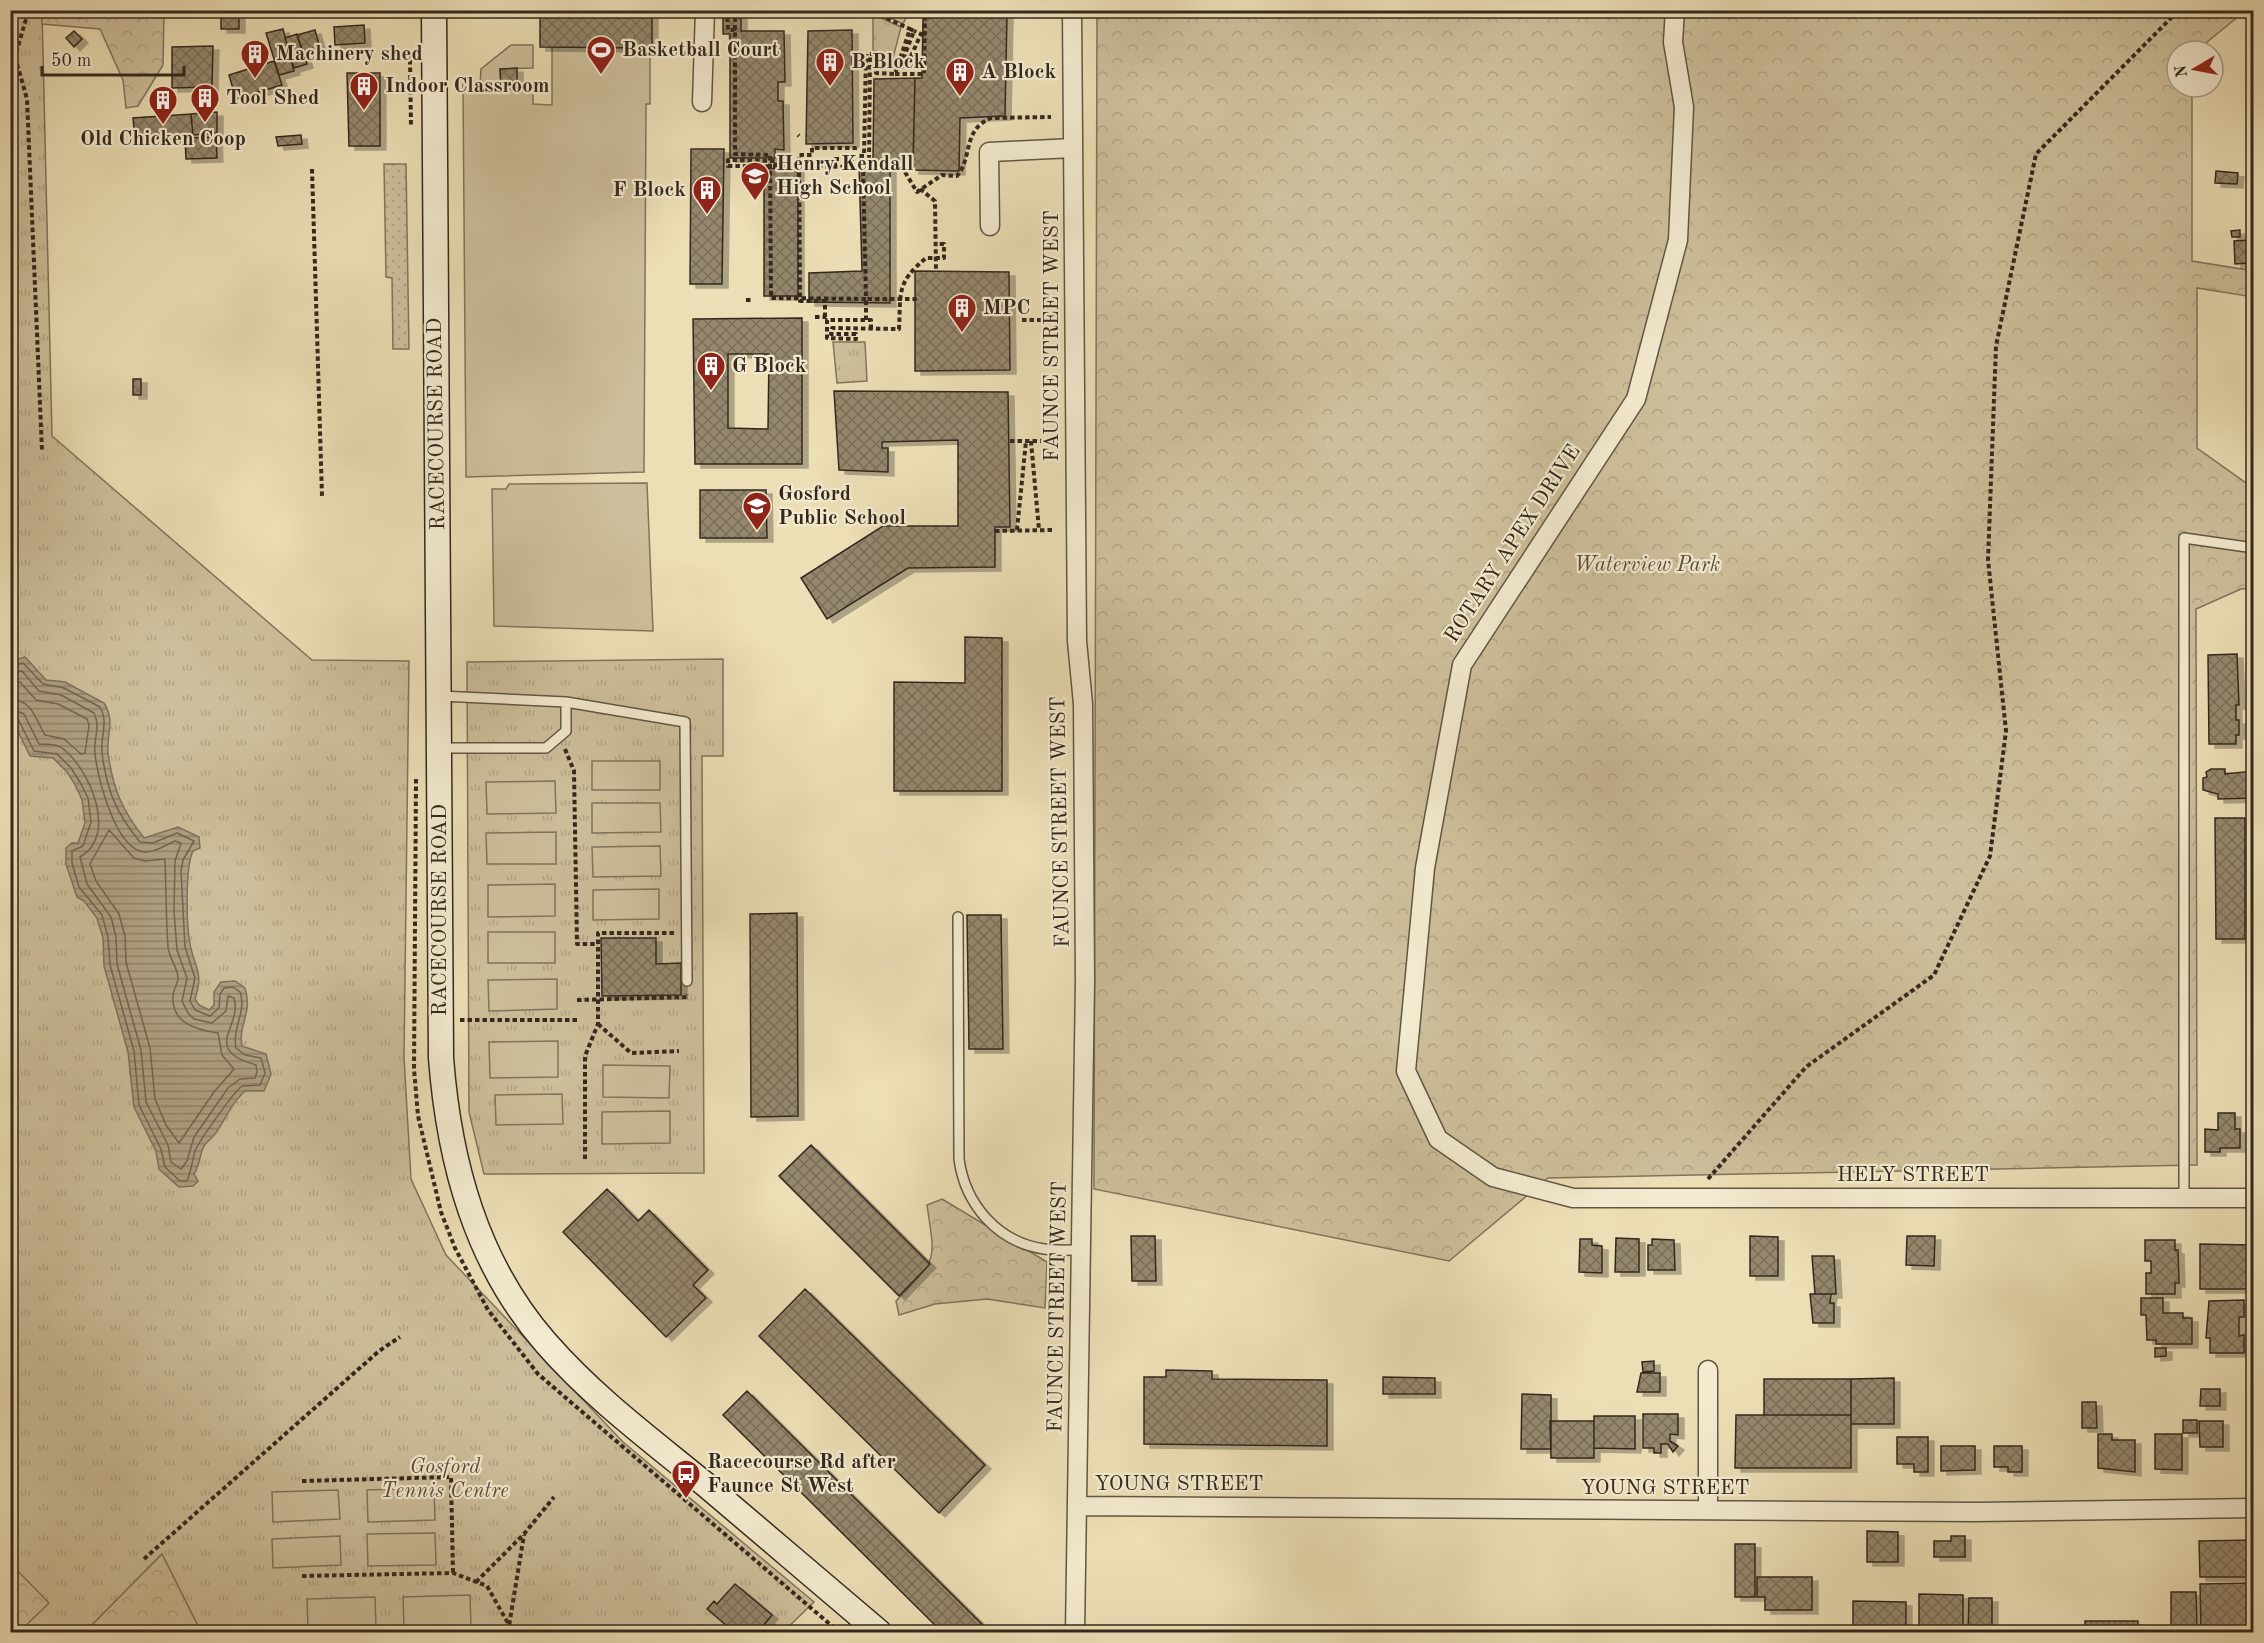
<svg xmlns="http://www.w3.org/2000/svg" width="2264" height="1643" viewBox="0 0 2264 1643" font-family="'Old Standard TT',serif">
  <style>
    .grass { fill: url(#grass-tufts); stroke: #80745c; stroke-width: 1.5 }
    .forest { fill: url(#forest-crowns); stroke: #80745c; stroke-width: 1.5 }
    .garden { fill: url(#garden-dots); stroke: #80745c; stroke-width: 1.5 }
    .pitch { fill: #cdbf9b; stroke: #80745c; stroke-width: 1.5 }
    .water { fill: url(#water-rules); stroke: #7d705a; stroke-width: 1.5 }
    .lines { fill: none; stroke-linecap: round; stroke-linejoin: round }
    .shore { stroke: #706450; stroke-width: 1.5 }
    .building { fill: url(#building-cross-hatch); stroke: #34281e; stroke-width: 1.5; fill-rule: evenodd; filter: url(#shadow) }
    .lane-casing { stroke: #625644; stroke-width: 12 }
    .street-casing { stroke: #625644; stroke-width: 21 }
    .secondary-casing { stroke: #34281e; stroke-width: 27 }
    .path { stroke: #34281e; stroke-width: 4; stroke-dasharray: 4.5 3; stroke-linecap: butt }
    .lane { stroke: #f3eacf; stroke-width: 9 }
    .street { stroke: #f3eacf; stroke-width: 18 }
    .secondary { stroke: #f3eacf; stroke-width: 24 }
    .labels { text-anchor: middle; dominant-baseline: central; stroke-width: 4.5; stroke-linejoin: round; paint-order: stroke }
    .poi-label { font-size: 21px; font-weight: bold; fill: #34281e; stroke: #f3eacf; text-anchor: start }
    .street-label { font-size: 21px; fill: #34281e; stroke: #f3eacf }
    .park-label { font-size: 21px; font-style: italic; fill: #5a4e3d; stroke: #f3eacf }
  </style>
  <defs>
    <pattern id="grass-tufts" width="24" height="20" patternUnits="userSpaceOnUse" patternTransform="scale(1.5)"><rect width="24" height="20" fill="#cdbf9b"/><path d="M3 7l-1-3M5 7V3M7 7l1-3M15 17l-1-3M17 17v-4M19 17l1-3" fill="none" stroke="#b1a485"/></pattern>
    <pattern id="forest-crowns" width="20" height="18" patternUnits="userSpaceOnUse" patternTransform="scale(1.5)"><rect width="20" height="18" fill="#cdbf9b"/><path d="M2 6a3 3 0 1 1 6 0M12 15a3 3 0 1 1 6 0" fill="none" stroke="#b1a485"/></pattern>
    <pattern id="garden-dots" width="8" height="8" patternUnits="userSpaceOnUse" patternTransform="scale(1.5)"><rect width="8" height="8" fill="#cdbf9b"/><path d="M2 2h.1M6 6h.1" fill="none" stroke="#b1a485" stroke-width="1.8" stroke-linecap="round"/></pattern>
    <pattern id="water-rules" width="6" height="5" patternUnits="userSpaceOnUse" patternTransform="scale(1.5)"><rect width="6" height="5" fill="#ada082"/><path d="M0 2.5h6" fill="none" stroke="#8e826a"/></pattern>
    <pattern id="building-cross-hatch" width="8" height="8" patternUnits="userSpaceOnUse" patternTransform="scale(1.5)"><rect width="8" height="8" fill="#94876d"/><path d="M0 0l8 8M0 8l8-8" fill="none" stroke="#7a6e59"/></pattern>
    <filter id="shadow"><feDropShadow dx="6" dy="4" stdDeviation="0" flood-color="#0004"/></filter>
  </defs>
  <rect width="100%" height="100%" fill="#ecdeb5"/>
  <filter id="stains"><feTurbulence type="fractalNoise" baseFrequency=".00333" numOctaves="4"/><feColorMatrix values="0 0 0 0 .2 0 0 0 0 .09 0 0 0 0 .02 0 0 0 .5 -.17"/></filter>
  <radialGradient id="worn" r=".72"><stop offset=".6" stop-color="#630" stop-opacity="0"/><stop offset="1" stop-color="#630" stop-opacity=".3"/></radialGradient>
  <path class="grass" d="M42 10 52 436 312 660 409 661 404 1058 411 1179 446 1255 623 1442 814 1602 783 1632H201L162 1554 85 1632H11L10 11Z
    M875 11H909L903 24Z
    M873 14 901 27 893 58 873 50Z
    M833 342H865L867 381 837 383Z
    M723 659V756H702L704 1173 484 1174 469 1112 467 662Z"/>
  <path class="forest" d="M42 11H164L163 65 138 106 126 108 123 80 100 29 42 24Z
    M1097 11H2245L2196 51H2177V87H2192V261L2254 271 2253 297 2197 288V448L2253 488 2254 588 2241 589 2196 609 2197 1165 1548 1178 1449 1261 1094 1189Z
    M942 1199 1047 1262 1045 1308 987 1299 935 1304 899 1315 896 1301C937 1257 936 1265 927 1205Z
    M162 1554 201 1632H85Z
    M11 1564 49 1603 19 1632H11Z"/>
  <path class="garden" d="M384 164H406L409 349H393L392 278 386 277Z"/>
  <path class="pitch" d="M511 45H533V68L500 69 501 86H514L515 89H522V85H533V104L552 105V47L650 48V104H646L644 472 466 477 463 84H480L481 69Z
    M647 483 653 631 494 626 492 489H506L509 484Z
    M592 761H660V790H592Z
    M555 781 556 813 487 814 486 782Z
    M592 803H660L661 832 592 833Z
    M556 832V864H487L486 833Z
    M660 846 661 876 593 877 592 847Z
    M555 884V916L488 917V885Z
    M659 889V919L593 920V890Z
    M488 932H555V963H488Z
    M557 979V1009L489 1011 488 980Z
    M558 1041V1077L490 1078 489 1042Z
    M603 1065 670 1066 669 1098 603 1097Z
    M562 1094 563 1124 496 1125 495 1095Z
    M670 1111V1143L602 1144V1112Z
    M434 1488 435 1520 368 1522 367 1490Z
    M338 1490 340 1519 273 1522 272 1492Z
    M435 1533 436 1565 368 1566 367 1534Z
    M340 1536 341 1565 273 1568 272 1539Z
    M470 1595 471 1626 404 1628 403 1597Z
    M375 1597 376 1627 308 1629 307 1599Z"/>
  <path class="water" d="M25 657 46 680 65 682 104 703C116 723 106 733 108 753 113 789 122 810 144 838L178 827 199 837 200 848 193 851C185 867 186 929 191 949 197 972 203 974 195 999L199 1005 209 1010 214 1005V992L221 982 235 981 245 988C253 1014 238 1023 242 1046L266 1054 271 1074 264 1091H245C231 1103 226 1119 215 1134 211 1139 206 1142 203 1148 199 1157 200 1165 194 1174L198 1181 193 1186 179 1187 159 1169 156 1151 134 1107 128 1052 104 966 103 938 97 918 84 901 77 897 66 864V848L72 843H78L85 823 82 800 76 786 67 772 53 758 30 756 11 717 13 695 11 661Z"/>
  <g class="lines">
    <path class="shore" d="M10 666 23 663 43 684 64 688 100 707C109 723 100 737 102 753 107 791 116 813 140 842L153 843 177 833 194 841 183 860 181 871 185 947 195 978 190 1001 195 1010 210 1016 219 1008 220 994 224 988 233 987 240 992C247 1011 232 1027 236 1048L245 1055 261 1058 265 1073 260 1085 242 1086C233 1093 199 1141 195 1151 192 1161 191 1172 187 1181H180L165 1167 161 1149 139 1105 134 1051 110 965 108 937 102 915 79 887 72 863V851L83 846 91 822 88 798 81 784 71 768 57 754 34 751 18 719 10 716
      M10 673 22 671 39 691 61 695 94 713C101 727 93 740 95 754 98 778 114 843 140 851 152 855 165 845 175 841L181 843 175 861 174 911 177 950 187 978 182 1001 188 1013 194 1019 212 1023 226 1011 228 996 234 998C243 1027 200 1049 256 1065L257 1072 255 1078 240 1079 228 1088 194 1137 187 1161 181 1169 171 1162 168 1145 146 1102 141 1050 117 964 116 937 111 917 87 884 80 857C119 835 89 768 62 748 55 743 47 745 39 744L24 714 10 708
      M10 682H20L36 700 58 704 87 719 89 725 85 753 81 754 64 739 45 735C35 719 33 700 10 699
      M109 830 134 858 145 861 165 859C166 888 166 917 168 947 169 958 178 968 178 978 178 984 173 990 173 996 171 1024 198 1030 218 1033L222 1055 234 1069 214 1092 179 1143 166 1125 155 1099 150 1048 126 962 125 936 119 914 96 881 90 864Z"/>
  </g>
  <path class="building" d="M540 10H652V48L540 47Z
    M723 10H741V31H784L785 82H778V101H783L784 150 775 149V158H730V34H723Z
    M221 12H239V29H221Z
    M1007 15 1005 116 960 118 959 171 913 170 915 78H922L923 18Z
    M364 25 365 43 335 45 334 27Z
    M283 29 294 71 279 75 266 33Z
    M315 30 321 52 304 57 297 35Z
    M852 30 853 143 806 144 808 31Z
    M74 31 82 39 74 47 66 38Z
    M297 34 307 64 294 68 285 38Z
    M213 46 212 87 172 88V47Z
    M274 61 282 85 236 99 229 75Z
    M517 68V86H501L500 69Z
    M347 73H380V146H349Z
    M915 78 913 162 873 161 874 79Z
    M217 112V133L193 135 191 114Z
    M191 114 193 135 135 139 133 118Z
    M301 135 302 144 278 146 276 137Z
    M216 137 217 158 186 159 185 138Z
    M691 149H724L722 284H690Z
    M890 164V303L809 302V273L862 271 859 165Z
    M798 168V296H764V183H746V169Z
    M2216 171 2238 173 2237 184 2215 183Z
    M2240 230V237H2232L2231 231Z
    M2249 233H2254V265H2250Z
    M2250 240V263L2235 264 2234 241Z
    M915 271 1009 272 1010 370 915 371Z
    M802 318V464H695L693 319ZM728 354H769L768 429 728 428Z
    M133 379H141V395H133Z
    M834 391 1008 392 1010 527H995V567L908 568 827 619 801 578 883 526H958V440L882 442V448H888V472L839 470Z
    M700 490H766L767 538H700Z
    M965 637 1002 638V791H894V682L965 683Z
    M2237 654 2239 705H2236V720H2239V735H2236V744H2209L2208 655Z
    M2211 769H2225V774L2254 771V798L2218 799V794L2203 790V778L2207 777 2206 772Z
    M2215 818H2245V939H2216Z
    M797 913 798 1116 751 1117 750 914Z
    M967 915H1001L1003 1049H969Z
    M601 938H656V964L681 963V995L602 996Z
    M2218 1113H2235V1129H2240V1148H2220V1152H2205V1129L2218 1130Z
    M811 1145 930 1264 899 1296 779 1176Z
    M607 1189 638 1221 649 1210 708 1270 693 1285 706 1298 666 1337 563 1232Z
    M1131 1236H1155L1156 1281H1132Z
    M1750 1236 1778 1237V1276H1750Z
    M1907 1236H1935L1934 1266 1906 1265Z
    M1616 1238 1639 1239V1272H1615Z
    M1580 1239H1592V1245L1602 1246V1273L1579 1272Z
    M1652 1239 1674 1240 1675 1270H1648V1245H1652Z
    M2145 1240H2175V1250H2178L2179 1283H2175V1294H2146V1273H2151V1261H2145Z
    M2200 1244 2251 1245V1289H2200Z
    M1812 1256H1834L1836 1294H1815Z
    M805 1289 985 1465 939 1513 759 1336Z
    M1810 1294H1831L1830 1303H1834V1323H1813Z
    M2141 1298H2163V1313H2183V1318H2192V1344H2156V1340H2147L2146 1315H2141Z
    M2244 1300V1317H2239V1336L2244 1335V1353H2210V1338H2206L2209 1301Z
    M2155 1348H2166V1356L2155 1357Z
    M1654 1361V1371L1643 1372 1642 1362Z
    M1166 1370 1212 1371V1379L1327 1380V1446L1144 1444V1377H1166Z
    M1641 1373H1660V1392H1637Z
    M1383 1377 1435 1378V1394H1383Z
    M1894 1378V1424H1851V1379Z
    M1764 1379H1851V1415H1764Z
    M2201 1389H2220V1406H2200Z
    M747 1391 990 1632H942L723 1415Z
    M1522 1394 1551 1395V1449H1521Z
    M2082 1402H2096L2097 1428H2082Z
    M1643 1414H1678V1435L1670 1434V1441L1678 1446 1673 1452 1668 1444H1661V1453H1654V1448H1643Z
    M1736 1415H1851V1468H1735Z
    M1594 1416H1635V1449L1594 1448Z
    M2183 1420H2197V1433H2183Z
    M1550 1421H1594V1458H1551Z
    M2199 1421H2223V1447H2200Z
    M2098 1434H2112V1440H2135V1472L2098 1468Z
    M2155 1434H2182V1470L2155 1469Z
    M1897 1437H1928V1472H1914V1464H1897Z
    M1941 1446H1975V1470L1941 1471Z
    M1994 1446H2022V1472H2008V1467H1994Z
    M1867 1531 1898 1532V1562H1867Z
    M1951 1536H1965V1557H1934V1541H1951Z
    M2254 1540V1577H2200L2199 1541Z
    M1735 1544H1755V1597H1735Z
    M1757 1577H1812V1610H1765V1597H1757Z
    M2254 1583V1628H2201L2200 1584Z
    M735 1584 772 1615 758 1632H734L707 1609 714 1601 717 1604Z
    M2171 1592H2196L2197 1627H2171Z
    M1919 1594 1963 1595V1632H1919Z
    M1969 1598H1992V1632H1968Z
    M1853 1601 1906 1602V1632H1853Z
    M2085 1621H2138V1632H2085Z"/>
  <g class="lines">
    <g class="lane-casing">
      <path id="lane" d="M440 696 566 702V731L546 748H441
        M566 702 685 722 687 981
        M958 917 959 1159C965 1204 997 1242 1044 1249 1056 1251 1069 1250 1081 1250
        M2184 1198V538L2254 548"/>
    </g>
    <g class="street-casing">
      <path id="street" d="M1072 10 1077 641 1083 704 1085 981 1075 1632
        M1675 10 1673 42 1684 107 1678 240 1636 399 1462 665 1425 868 1414 986 1406 1071 1438 1139 1493 1177 1573 1198H2254
        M702 102 705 10
        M990 226 989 152 1073 148
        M1077 1506 1975 1512 2254 1508
        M1708 1510V1370"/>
    </g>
    <g class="secondary-casing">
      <path id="secondary" d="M434 10 441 1058C449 1162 476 1263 546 1343 593 1397 651 1440 706 1485 764 1534 821 1583 879 1632"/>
    </g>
    <path class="path" d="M727 10 728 30H734V33
      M735 10V154L770 155 771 298 866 299 863 167
      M873 12 910 29
      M870 54H875L876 73 895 74 910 29 914 31 900 67 907 65 921 34 914 31
      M15 57 27 99 42 451
      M410 60 411 127
      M10 74 26 19V10
      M895 74H924L925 12
      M798 135 799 136
      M775 167 776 161 728 160V166L902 167 917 192 942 175 957 176C973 157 962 130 991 118L1051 117
      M835 167V159H855V156
      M869 167 870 54
      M312 169 322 496
      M920 189 935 201 936 272
      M746 300H751
      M815 317H826
      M825 317V301H800L799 155H812V148H855V156H864L866 54
      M866 320V299H915L916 302
      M1022 320H1052
      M871 329V320H827V338L856 339V334H831L832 328 899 329C901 292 896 283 926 258H944V244H936
      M1010 441H1053
      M1031 441 1039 530
      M1017 530 1026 441
      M995 531 1054 530
      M565 749 574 771 577 944H598
      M416 779 414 1069 418 1116 441 1212 455 1248 488 1310 538 1374 839 1632
      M577 1000 687 997V994
      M460 1020H580
      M598 1024 631 1053 679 1051
      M585 1159V1056L598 1024V933H674
      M1708 1179 1806 1067 1934 975 1990 856 2006 731 1988 560 1996 346 2036 154 2179 10
      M302 1481 451 1477 453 1573
      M144 1559 379 1351 400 1337
      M302 1576 453 1573 487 1586 513 1632
      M476 1582 524 1534 554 1497
      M508 1632 524 1535"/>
    <use href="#lane" class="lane"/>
    <use href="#street" class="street"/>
    <use href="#secondary" class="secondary"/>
  </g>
  <defs>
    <g id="stadium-pin" transform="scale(1.5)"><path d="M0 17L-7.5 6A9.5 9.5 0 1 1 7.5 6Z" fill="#8f2418" stroke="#f3eacf"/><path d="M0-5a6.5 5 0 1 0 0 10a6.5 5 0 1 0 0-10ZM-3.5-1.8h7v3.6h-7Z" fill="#fff"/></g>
    <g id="building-pin" transform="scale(1.5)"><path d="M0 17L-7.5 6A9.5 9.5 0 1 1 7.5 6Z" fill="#8f2418" stroke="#f3eacf"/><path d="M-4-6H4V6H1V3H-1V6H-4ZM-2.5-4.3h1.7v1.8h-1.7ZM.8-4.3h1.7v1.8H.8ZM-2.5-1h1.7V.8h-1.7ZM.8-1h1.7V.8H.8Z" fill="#fff"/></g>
    <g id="school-pin" transform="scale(1.5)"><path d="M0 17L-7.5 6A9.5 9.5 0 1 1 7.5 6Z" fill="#8f2418" stroke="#f3eacf"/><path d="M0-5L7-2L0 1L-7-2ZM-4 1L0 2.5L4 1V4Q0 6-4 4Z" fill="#fff"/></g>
    <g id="bus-pin" transform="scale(1.5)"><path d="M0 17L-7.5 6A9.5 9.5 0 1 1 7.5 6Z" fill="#8f2418" stroke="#f3eacf"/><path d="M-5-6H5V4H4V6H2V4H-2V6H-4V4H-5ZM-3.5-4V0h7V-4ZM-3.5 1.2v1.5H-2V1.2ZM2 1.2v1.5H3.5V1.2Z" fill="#fff"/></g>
  </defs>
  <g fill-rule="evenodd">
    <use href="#stadium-pin" x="601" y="50"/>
    <use href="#building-pin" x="255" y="54"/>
    <use href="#building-pin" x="830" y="62"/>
    <use href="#building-pin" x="960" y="72"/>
    <use href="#building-pin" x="364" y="86"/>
    <use href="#building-pin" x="205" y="98"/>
    <use href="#building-pin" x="163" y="100"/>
    <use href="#school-pin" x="755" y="176"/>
    <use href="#building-pin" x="707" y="190"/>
    <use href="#building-pin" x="962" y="308"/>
    <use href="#building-pin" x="711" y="366"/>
    <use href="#school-pin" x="757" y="506"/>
    <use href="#bus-pin" x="686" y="1474"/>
  </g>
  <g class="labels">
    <g class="poi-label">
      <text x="622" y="50">Basketball Court</text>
      <text x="276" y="54">Machinery shed</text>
      <text x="851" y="62">B Block</text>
      <text x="981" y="72">A Block</text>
      <text x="385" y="86">Indoor Classroom</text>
      <text x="226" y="98">Tool Shed</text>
      <text x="163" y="139" text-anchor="middle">Old Chicken Coop</text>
      <text x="776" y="164">Henry Kendall<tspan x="776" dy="24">High School</tspan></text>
      <text x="686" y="190" text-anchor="end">F Block</text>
      <text x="983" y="308">MPC</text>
      <text x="732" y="366">G Block</text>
      <text x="778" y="494">Gosford<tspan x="778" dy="24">Public School</tspan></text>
      <text x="707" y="1462">Racecourse Rd after<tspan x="707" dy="24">Faunce St West</tspan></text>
    </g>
    <g class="street-label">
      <text transform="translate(1052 336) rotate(-90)">FAUNCE STREET WEST</text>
      <text transform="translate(437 424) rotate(-91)">RACECOURSE ROAD</text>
      <text transform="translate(1513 544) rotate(-57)">ROTARY APEX DRIVE</text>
      <text transform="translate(1061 822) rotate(-91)">FAUNCE STREET WEST</text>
      <text transform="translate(440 910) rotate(-90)">RACECOURSE ROAD</text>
      <text x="1913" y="1175">HELY STREET</text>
      <text transform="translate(1058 1307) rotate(-89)">FAUNCE STREET WEST</text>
      <text x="1179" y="1484">YOUNG STREET</text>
      <text x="1665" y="1488">YOUNG STREET</text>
    </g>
    <g class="park-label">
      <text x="1647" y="565">Waterview Park</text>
      <text x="445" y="1467">Gosford<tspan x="445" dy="24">Tennis Centre</tspan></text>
    </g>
  </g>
  <rect width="2264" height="1643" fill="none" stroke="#ecdeb5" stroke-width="36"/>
  <rect x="12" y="12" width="2240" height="1619" fill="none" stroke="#34281e" stroke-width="3"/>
  <rect x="18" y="18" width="2228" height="1607" fill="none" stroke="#34281e" stroke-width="1.5"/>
  <g transform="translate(2195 69) rotate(260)"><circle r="28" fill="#f3eacf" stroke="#a79c88" stroke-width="1.5"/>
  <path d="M0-4.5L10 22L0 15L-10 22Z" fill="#8f2418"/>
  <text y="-9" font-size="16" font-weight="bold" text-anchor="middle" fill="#34281e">N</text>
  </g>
  <path d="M42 66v9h142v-9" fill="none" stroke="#34281e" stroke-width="3"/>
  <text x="51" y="66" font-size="18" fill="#34281e" stroke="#f3eacf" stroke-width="4.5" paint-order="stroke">50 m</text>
  <rect width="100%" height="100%" filter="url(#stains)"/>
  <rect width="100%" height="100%" fill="url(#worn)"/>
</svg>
